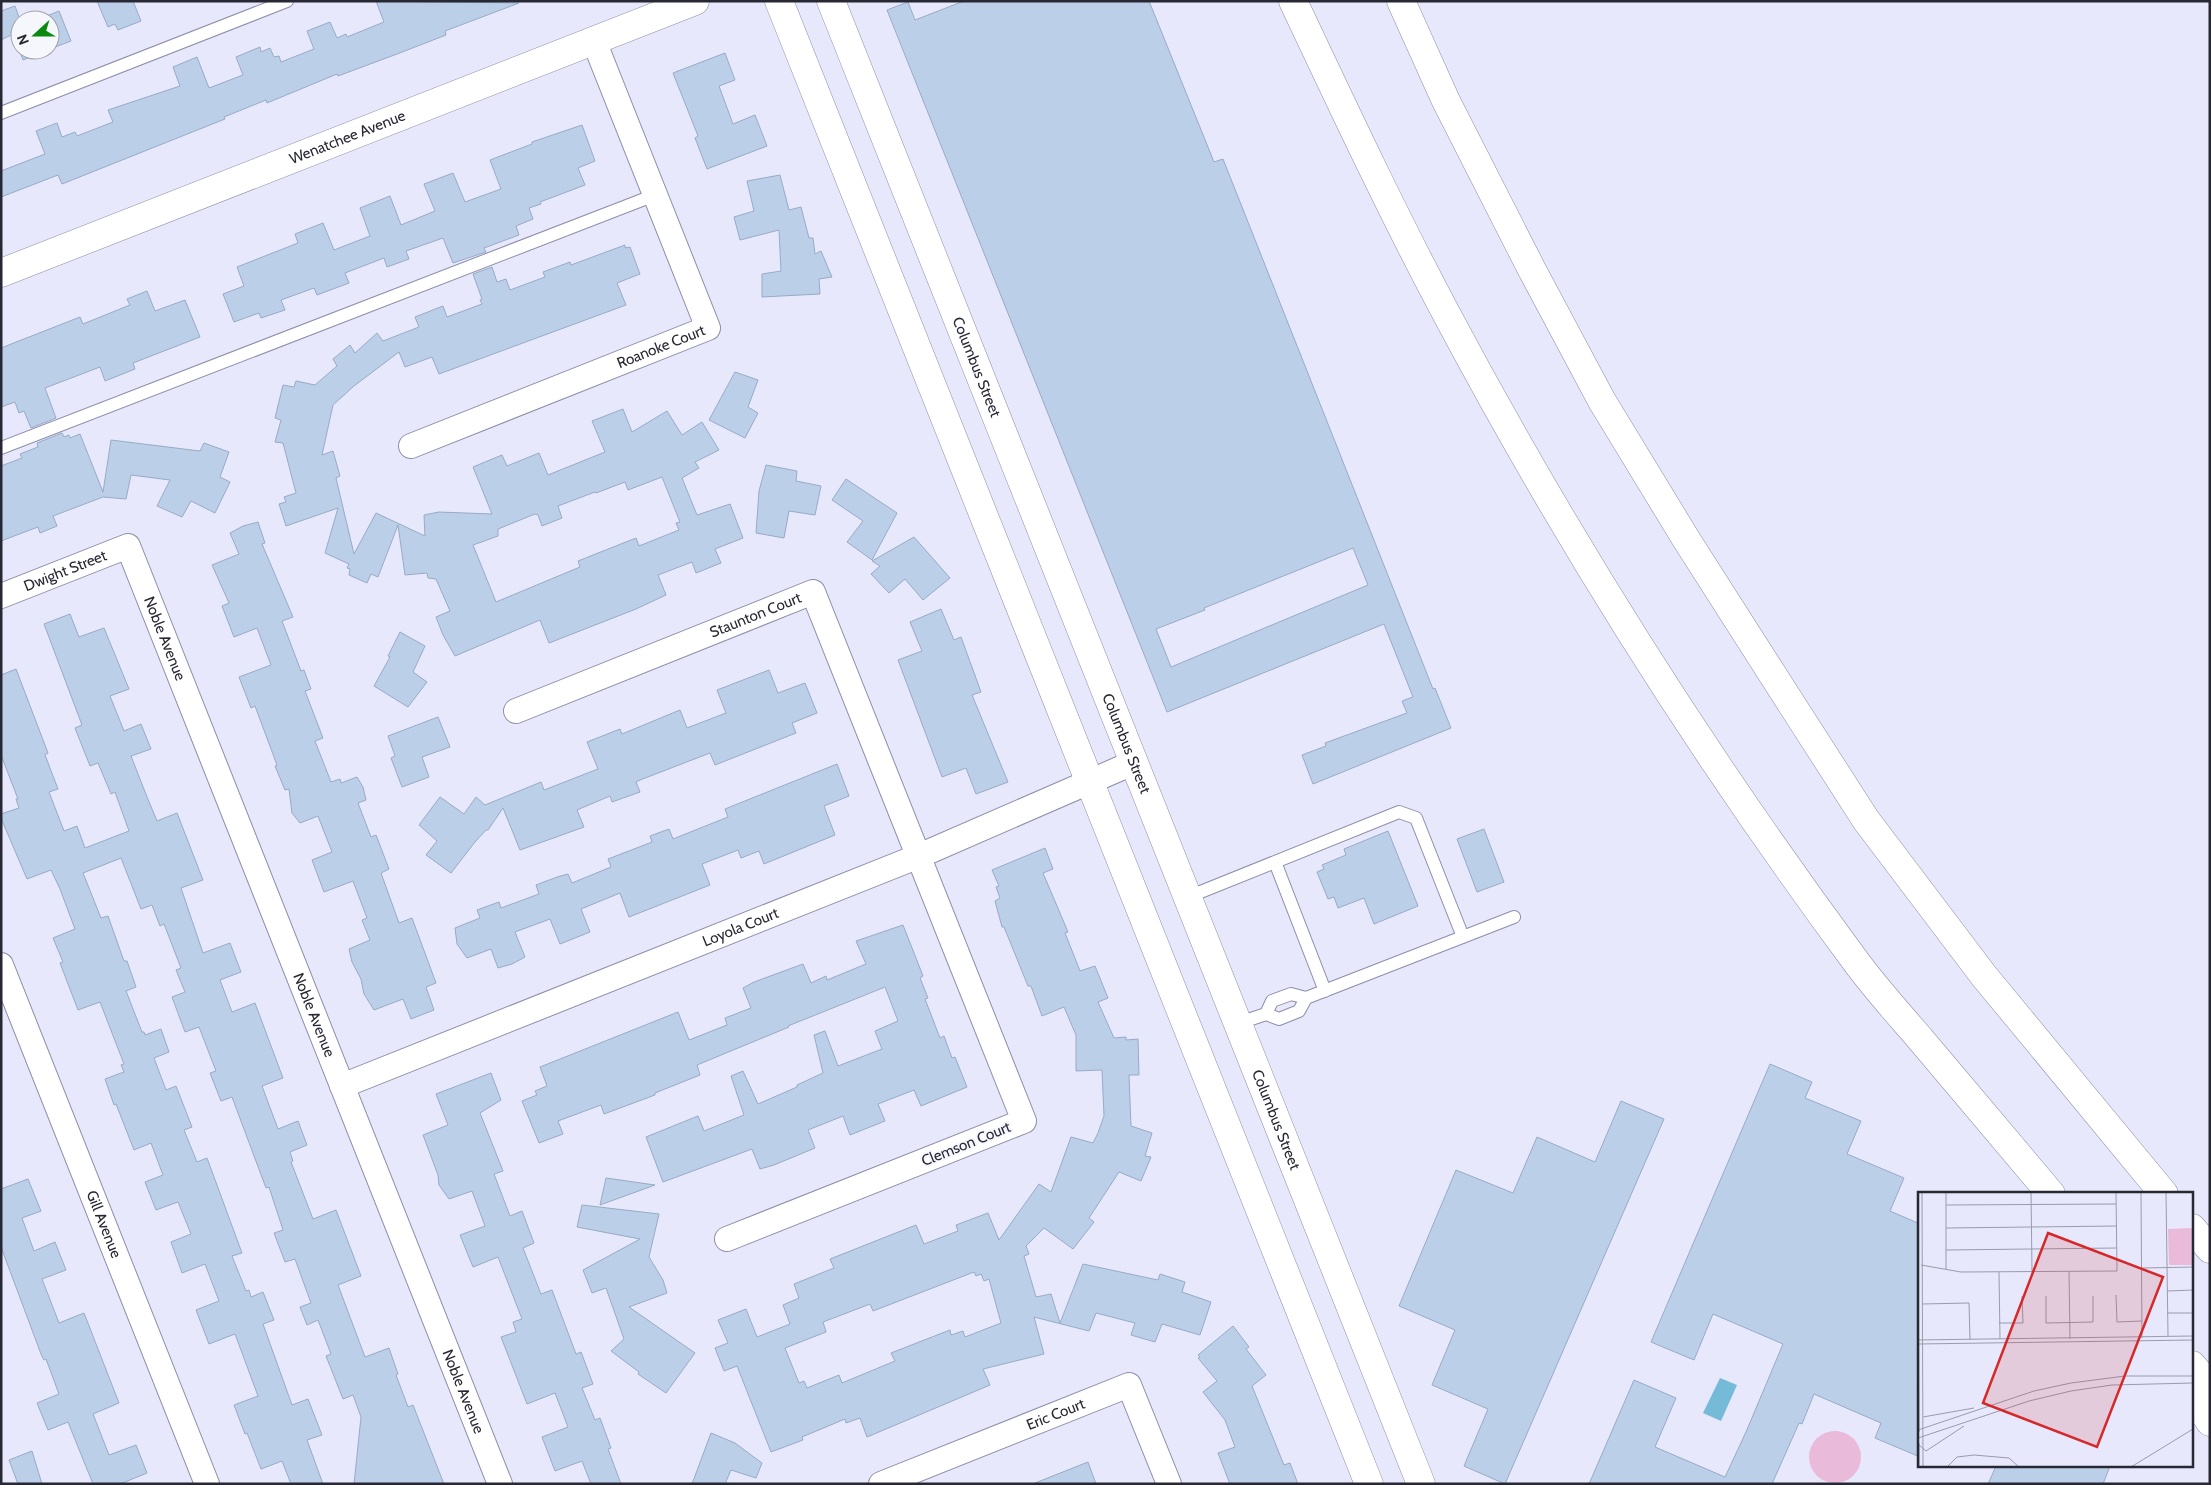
<svg xmlns="http://www.w3.org/2000/svg" width="2211" height="1485" viewBox="0 0 2211 1485" font-family="Cabin,sans-serif">
  <style>
    .green { fill: #e9bada }
    .water { fill: #75bbd8 }
    .building { fill: #bbcfe9; stroke: #98abc4; fill-rule: evenodd }
    .lines { fill: none; stroke-linecap: round; stroke-linejoin: round }
    .service-casing { stroke: #8c8eaa; stroke-width: 14 }
    .minor-casing { stroke: #8c8eaa; stroke-width: 26 }
    .tertiary-casing { stroke: #8c8eaa; stroke-width: 29 }
    .secondary-casing { stroke: #8c8eaa; stroke-width: 29 }
    .motorway-casing { stroke: #8c8eaa; stroke-width: 29 }
    .service { stroke: #fff; stroke-width: 12 }
    .minor { stroke: #fff; stroke-width: 24 }
    .tertiary { stroke: #fff; stroke-width: 28 }
    .secondary { stroke: #fff; stroke-width: 28 }
    .motorway { stroke: #fff; stroke-width: 28 }
    .labels { text-anchor: middle; dominant-baseline: central; stroke-width: 4; stroke-linejoin: round; paint-order: stroke }
    .street-label { font-size: 15px; fill: #272833; stroke: #f6f7fd }
    .inset-road { fill: none; stroke: #9a9bab; stroke-width: 1 }
    .view { fill: #d62828; fill-opacity: 0.15; stroke: #d62828; stroke-width: 2.5 }
    .inset-edge { fill: none; stroke: #272833; stroke-width: 2.5 }
  </style>
  <rect width="100%" height="100%" fill="#e7e8fb"/>
  <path class="green" d="M1809 1457a26 26 0 1 1 52 0a26 26 0 1 1-52 0Z"/>
  <path class="water" d="M1720 1378 1737 1385 1721 1421 1703 1413Z"/>
  <path class="building" d="M97 1H133L141 21 118 30 115 24 108 27Z
    M376 1 519 3 445 31 446 35 397 54 338 76 337 74 267 103 266 100 224 117 225 119 62 184 58 175 1 197V171L45 154 36 131 57 123 62 137 75 132 77 136 113 122 108 110 180 86 173 67 197 57 209 88 243 75 236 57 260 47 261 52 270 48 274 57 279 56 281 62 314 49 307 31 330 22 337 38 346 34 347 37 384 22Z
    M964 1H1149L1214 162 1223 159 1433 689 1435 688 1451 728 1313 784 1302 755 1326 746 1325 743 1407 713 1402 701 1413 697 1384 624 1167 712 887 10 908 2 915 20ZM1353 548 1368 585 1171 667 1156 629 1205 610 1204 608Z
    M15 6 20 20V50H48L23 60 13 34 1 40V11Z
    M59 11 71 41 50 49V20H37Z
    M725 53 735 80 719 86 733 124 755 115 767 146 707 169 695 138 698 136 673 73Z
    M582 125 595 161 578 168 585 185 540 202 541 204 529 208 533 219 516 226 519 235 484 248 486 252 453 263 443 238 406 251 409 259 387 267 384 258 345 273 349 283 317 295 314 288 281 300 285 310 261 318 259 313 234 322 223 294 244 286 237 267 298 243 295 234 323 223 334 250 370 236 360 208 390 196 401 225 435 211 424 184 453 173 465 202 501 189 490 160 532 144V142Z
    M780 175 789 210 801 207 809 238H813L815 254 821 251 832 277 819 279 820 294 762 297V274L781 271 779 230 740 240 734 217 754 211 747 181Z
    M625 245V248L630 247 640 274 617 283 626 305 439 374 432 357 405 367 399 352 354 386 333 405 322 455 333 451 340 476 336 478 354 554 376 513 425 536 424 515 439 512 492 514 473 467 502 455 507 466 539 453 548 475 605 452 592 421 623 409 632 432 667 411 682 435 702 422 719 450 695 462 699 468 682 478 697 515 730 504 743 538 715 549 721 563 696 573 692 562 658 575 666 595 636 609 549 643 540 620 455 656 443 635 436 617 450 611 436 579 428 578 427 573 405 575 398 525 378 577 371 574 367 583 349 575 350 569 347 568 349 564 325 553 338 508 286 526 279 504 286 502 284 497 296 493 283 443 275 442 281 420 275 418 283 385 294 387 296 381 315 385 337 366 333 359 350 345 355 353 377 333 383 341 419 327 415 317 443 306 447 317 482 304 480 300 482 299 473 274 492 267 497 282 506 279 510 290 545 277 543 272 570 262 571 265ZM662 477 680 522 676 523 679 530 639 546 636 538 578 561 580 567 496 602 473 545 498 536V529L535 514 538 515 542 526 562 518 558 506 595 492 596 493 625 482 628 490Z
    M147 291 155 311 185 300 200 337 133 363 135 369 105 381 100 367 45 388 56 418 31 428 24 411 19 413 15 402 1 407V348L80 317 83 324 130 305 127 299Z
    M735 372 758 380 748 407 758 413 745 438 709 420Z
    M62 433 64 437 69 435 70 438 80 434 103 492 111 440 200 451 204 443 229 452 220 477 230 482 215 513 191 501 182 517 157 506 170 480 131 475 126 499 103 497 53 516 57 526 40 533 38 527 1 541V466L22 458 20 454 38 447 37 443Z
    M766 465 797 471 796 481 821 486 815 515 789 511 784 538 756 533 759 491Z
    M846 479 897 513 872 560 847 542 863 521 832 500Z
    M258 522 265 543 262 544 293 617 282 621 301 671 304 670 311 689 305 691 323 738 315 741 331 782 340 779 341 783 357 777 363 787 366 800 358 803 371 837 376 835 389 869 381 873 399 923 412 918 436 983 426 987 434 1010 411 1019 403 999 374 1010 364 994 361 979 352 962 349 949 370 940 362 920 367 918 353 881 324 892 312 860 332 852 318 816 300 823 292 813 289 789 285 790 275 766 277 765 255 706 251 708 239 677 271 665 257 628 234 637 222 606 229 603 212 565 239 554 230 533 243 526Z
    M914 537 950 578 923 600 905 579 889 593 871 574 880 566 872 561Z
    M941 609 954 640 961 637 981 692 972 695 1008 782 976 794 966 768 942 777 898 660 922 651 910 622Z
    M70 614 79 637 104 628 129 689 110 696 124 731 141 724 151 749 131 756 147 797 157 821 177 813 203 880 181 888 203 953 230 943 241 972 220 980 232 1012 255 1003 283 1078 262 1086 278 1129 298 1121 307 1145 290 1152 293 1161 291 1162 313 1219 336 1210 361 1276 338 1285 365 1357 389 1348 398 1374 396 1375 408 1407 413 1405 444 1484H354L361 1417 353 1395 343 1399 326 1356 331 1354 318 1320 307 1325 300 1307 311 1303 295 1259 285 1262 274 1233 283 1230 269 1187 266 1188 232 1097 221 1101 210 1073 216 1071 199 1027 185 1032 172 997 185 992 176 970 181 968 164 924 160 926 152 905 141 909 121 858 83 873 101 918 108 916 124 961H127L136 987 126 991 142 1032H144L145 1035 161 1029 169 1052 154 1058 166 1090 176 1086 192 1127 184 1130 197 1162 207 1158 242 1253 232 1256 246 1291 249 1290 251 1297 263 1292 274 1320 263 1324 292 1405 308 1399 322 1435 307 1440 323 1484H291L282 1461 261 1469 247 1433 245 1434 234 1405 258 1396 235 1334 209 1344 196 1310 219 1301 205 1264 182 1273 171 1242 191 1234 178 1202 156 1210 145 1182 163 1175 151 1143 134 1150 116 1104 114 1105 105 1079 124 1072 121 1065 124 1064 100 1002 78 1010 60 963 63 962 53 938 75 929 60 889 51 870 27 879 1 818V814L19 808 16 799H18L1 755V675L16 669 48 753 45 755 58 789 49 792 64 831 77 826 85 848 129 831 115 792 111 794 98 763 90 766 75 728 82 725 44 624Z
    M400 632 425 646 413 672 427 682 408 707 374 686 390 657 388 656Z
    M769 670 778 693 805 683 817 713 792 723 796 733 715 765 710 753 640 780 636 782 640 792 612 802 610 796 577 810 584 827 520 850 503 808 488 830H486L475 842 451 873 426 855 437 841 419 825 440 797 464 814 476 797 485 805 541 782 544 790 598 769 587 742 620 729 622 734 680 710 687 728 726 713 717 690Z
    M438 717 450 747 422 757 429 777 402 787 391 758 395 756 388 736Z
    M837 764 849 796 824 806 835 835 764 864 759 851 741 858 738 850 702 864 710 885 629 917 620 893 581 909 590 932 560 944 550 919 515 932 525 957 512 964 498 968 491 949 467 958 457 944 455 928 480 918 477 910 499 902 501 908 539 894 536 885 557 877 568 874 572 883 611 867 608 859 652 842 650 836 669 829 673 839 728 817 725 809Z
    M1484 829 1504 882 1477 892 1457 839Z
    M1388 831 1418 906 1374 924 1364 898 1338 908 1334 897 1328 899 1317 872 1324 869 1322 865 1346 855 1344 849Z
    M1045 848 1053 869 1043 873 1068 932 1065 933 1080 971 1095 966 1108 998 1098 1002 1114 1038 1126 1037V1040L1138 1039 1139 1075H1129L1131 1126 1152 1133 1145 1156 1151 1157 1141 1181 1119 1172 1089 1218 1094 1222 1073 1249 1044 1228 1026 1246 1029 1254 1024 1256 1036 1297 1051 1294 1060 1323 1083 1264 1158 1280 1160 1274 1185 1282 1182 1292 1211 1302 1200 1335 1162 1324 1155 1342 1131 1335 1135 1323 1096 1313 1089 1331 1034 1317 1044 1354 983 1369 990 1385 867 1437 860 1418 846 1423 845 1419 802 1437 803 1440 771 1452 737 1366 724 1371 715 1348 728 1343 718 1320 746 1309 757 1337 790 1324 783 1305 799 1298 794 1284 834 1268 830 1259 916 1225 924 1244 958 1231 956 1225 988 1213 999 1240 1039 1184 1051 1192 1071 1137 1093 1143 1098 1133 1104 1116 1102 1070 1076 1071V1035L1064 1007 1042 1016 1031 986H1028L1004 927H1002L995 901 1000 898 996 887 999 886 992 870ZM974 1272 976 1276 981 1274 984 1281 989 1279 1001 1323 965 1337 963 1331 951 1335 950 1330 891 1353 895 1361 842 1383 839 1375 807 1388 804 1381 799 1383 785 1348 826 1332 823 1322 870 1304 873 1311Z
    M903 925 923 976 920 978 928 998 925 999 940 1038 944 1036 952 1058 955 1057 967 1087 921 1106 914 1090 878 1104 885 1121 850 1135 843 1116 808 1130 815 1148 774 1165 760 1169 752 1149 663 1182 646 1137 698 1116 704 1131 744 1115 731 1076 743 1071 758 1104 797 1087V1085L823 1073 814 1035 825 1031 838 1066 882 1049 875 1031 898 1021 885 987 788 1026 789 1027 697 1065 700 1075 655 1093V1095L604 1114 601 1105 558 1121 563 1134 539 1143 522 1101 537 1095 535 1091 547 1086 540 1067 678 1012 689 1040 727 1025 725 1018 751 1008 743 988 754 982 803 964 811 983 826 976 827 980 866 964 856 941Z
    M1770 1064 1812 1082 1805 1098 1861 1121 1847 1154 1904 1178 1890 1211 1920 1224V1457L1875 1438 1881 1423 1814 1394 1802 1424 1799 1423 1772 1484H1589L1634 1380 1676 1398 1655 1447 1725 1477 1746 1432 1783 1344 1713 1314 1694 1360 1651 1342Z
    M491 1073 501 1100 480 1113 503 1171 494 1174 510 1216 522 1211 534 1243 523 1248 541 1294 552 1290 576 1354 581 1352 593 1384 582 1388 595 1420 600 1418 611 1448 608 1449 621 1484H591L582 1461 555 1471 542 1437 568 1427 555 1393 527 1404 501 1337 516 1332 513 1322 522 1319 498 1257 473 1267 460 1235 485 1226 472 1191 449 1199 439 1185 438 1175 423 1135 448 1125 436 1094Z
    M1621 1101 1664 1119 1505 1484 1464 1466 1488 1409 1432 1385 1455 1330 1399 1306 1456 1170 1513 1193 1537 1137 1595 1162Z
    M606 1178 655 1185 600 1205Z
    M28 1179 41 1211 22 1218 34 1251 55 1242 66 1270 42 1279 59 1323 84 1313 119 1403 93 1414 109 1455 136 1445 147 1473 120 1484H93L68 1422 48 1430 37 1403 59 1394 46 1359 44 1360 41 1354 1 1247V1189Z
    M582 1205 659 1214 649 1257 663 1280 667 1293 629 1307 695 1353 666 1393 638 1374 639 1372 611 1351 624 1339 606 1288 592 1293 583 1270 640 1239 577 1227Z
    M1233 1326 1249 1347 1246 1349 1266 1375 1252 1386 1284 1465 1290 1463 1298 1484H1230L1218 1453 1235 1447 1225 1420 1203 1392 1217 1381 1198 1358 1200 1357 1198 1355Z
    M711 1433 735 1443 762 1463 756 1478 731 1470 725 1484H692Z
    M32 1451 42 1484H18L9 1460Z
    M1088 1462 1096 1484H1035V1483Z
    M1996 1466H2110L2103 1484H1988Z"/>
  <g class="lines">
    <g class="service-casing">
      <path id="service" d="M1 113 287 1
        M1 448 655 195
        M1275 862 1325 991
        M1188 897 1399 812 1416 818 1463 937
        M1306 998 1514 917
        M1239 1023 1266 1014 1279 1019 1299 1011 1306 998 1291 994 1272 1001 1266 1014"/>
    </g>
    <g class="minor-casing">
      <g id="minor">
        <path id="s1" d="M411 446 708 328 594 41"/>
        <path id="s2" d="M1 596 128 546 500 1484"/>
        <path id="s3" d="M516 711 813 592 1024 1121 727 1239"/>
        <path id="s4" d="M1 965 207 1484"/>
        <path id="s5" d="M342 1086 919 856 1135 762"/>
        <path id="s6" d="M881 1484 1129 1385 1169 1484"/>
      </g>
    </g>
    <g class="tertiary-casing">
      <g id="tertiary">
        <path id="s7" d="M1 273 695 1"/>
      </g>
    </g>
    <g class="secondary-casing">
      <g id="secondary">
        <path d="M779 1 1369 1484"/>
        <path id="s8" d="M831 1 1421 1484"/>
      </g>
    </g>
    <g class="motorway-casing">
      <path id="motorway" d="M1293 1C1343 107 1392 212 1447 315 1566 539 1703 755 1854 959 1875 988 1899 1014 1922 1041 1965 1092 2008 1143 2051 1194
        M1401 1 1446 101 1531 268 1602 401 1686 539 1778 683 1866 820 1984 976 2164 1194
        M2192 1228 2210 1249
        M2192 1365 2210 1386
        M2192 1395 2210 1422"/>
    </g>
    <use href="#service" class="service"/>
    <use href="#minor" class="minor"/>
    <use href="#tertiary" class="tertiary"/>
    <use href="#secondary" class="secondary"/>
    <use href="#motorway" class="motorway"/>
  </g>
  <g class="labels">
    <g class="street-label">
      <text stroke="none"><textPath href="#s7" startOffset="372">Wenatchee Avenue</textPath></text>
      <text stroke="none"><textPath href="#s1" startOffset="269">Roanoke Court</textPath></text>
      <text stroke="none"><textPath href="#s8" startOffset="394">Columbus Street</textPath></text>
      <text stroke="none"><textPath href="#s2" startOffset="69">Dwight Street</textPath></text>
      <text stroke="none"><textPath href="#s3" startOffset="258">Staunton Court</textPath></text>
      <text stroke="none"><textPath href="#s2" startOffset="236">Noble Avenue</textPath></text>
      <text stroke="none"><textPath href="#s8" startOffset="799">Columbus Street</textPath></text>
      <text stroke="none"><textPath href="#s5" startOffset="429">Loyola Court</textPath></text>
      <text stroke="none"><textPath href="#s2" startOffset="641">Noble Avenue</textPath></text>
      <text stroke="none"><textPath href="#s8" startOffset="1204">Columbus Street</textPath></text>
      <text transform="translate(966 1144) rotate(-22)">Clemson Court</text>
      <text stroke="none"><textPath href="#s4" startOffset="279">Gill Avenue</textPath></text>
      <text stroke="none"><textPath href="#s2" startOffset="1046">Noble Avenue</textPath></text>
      <text stroke="none"><textPath href="#s6" startOffset="188">Eric Court</textPath></text>
    </g>
  </g>
  <g transform="translate(1918 1192)">
    <rect width="275" height="275" fill="#e7e8fb"/>
    <path d="M275 36V73H251L250 37Z" fill="#e9bada"/>
    <path class="inset-road" d="M0 0 1 240M4 0 5 275M28 0V77M113 0 114 79M223 0 224 146M248 0 250 144M28 13 198 12M28 36 199 34M28 58 199 56M3 73 43 80 199 79 198 0M224 76 275 75M151 79 152 147M81 80 82 147M249 99 275 98M198 103 199 130 224 129M128 104V131L175 130V104M4 112 51 111 52 148M249 121H275M81 131H105L104 104M0 148 275 144M0 152 275 148M5 225 56 216M0 238 116 199 153 191 207 184H275M0 246 111 209 153 199 194 193 275 191M1 251V275M1 253 8 259 46 234M29 275 39 265 56 263 91 266 101 275M213 275 275 237"/>
    <path class="view" d="M130 41 245 85 179 255 65 211Z"/>
    <rect width="275" height="275" class="inset-edge"/>
  </g>
  <rect width="2211" height="1485" fill="none" stroke="#272833" stroke-width="5"/>
  <g transform="translate(35 35) rotate(249)"><circle r="24" fill="#f6f7fd" stroke="#a3a4ac"/>
  <path d="M0-4L9 19L0 12L-9 19Z" fill="#0a8911"/>
  <text y="-8" font-size="14" font-weight="bold" text-anchor="middle" fill="#272833">N</text>
  </g>
</svg>
